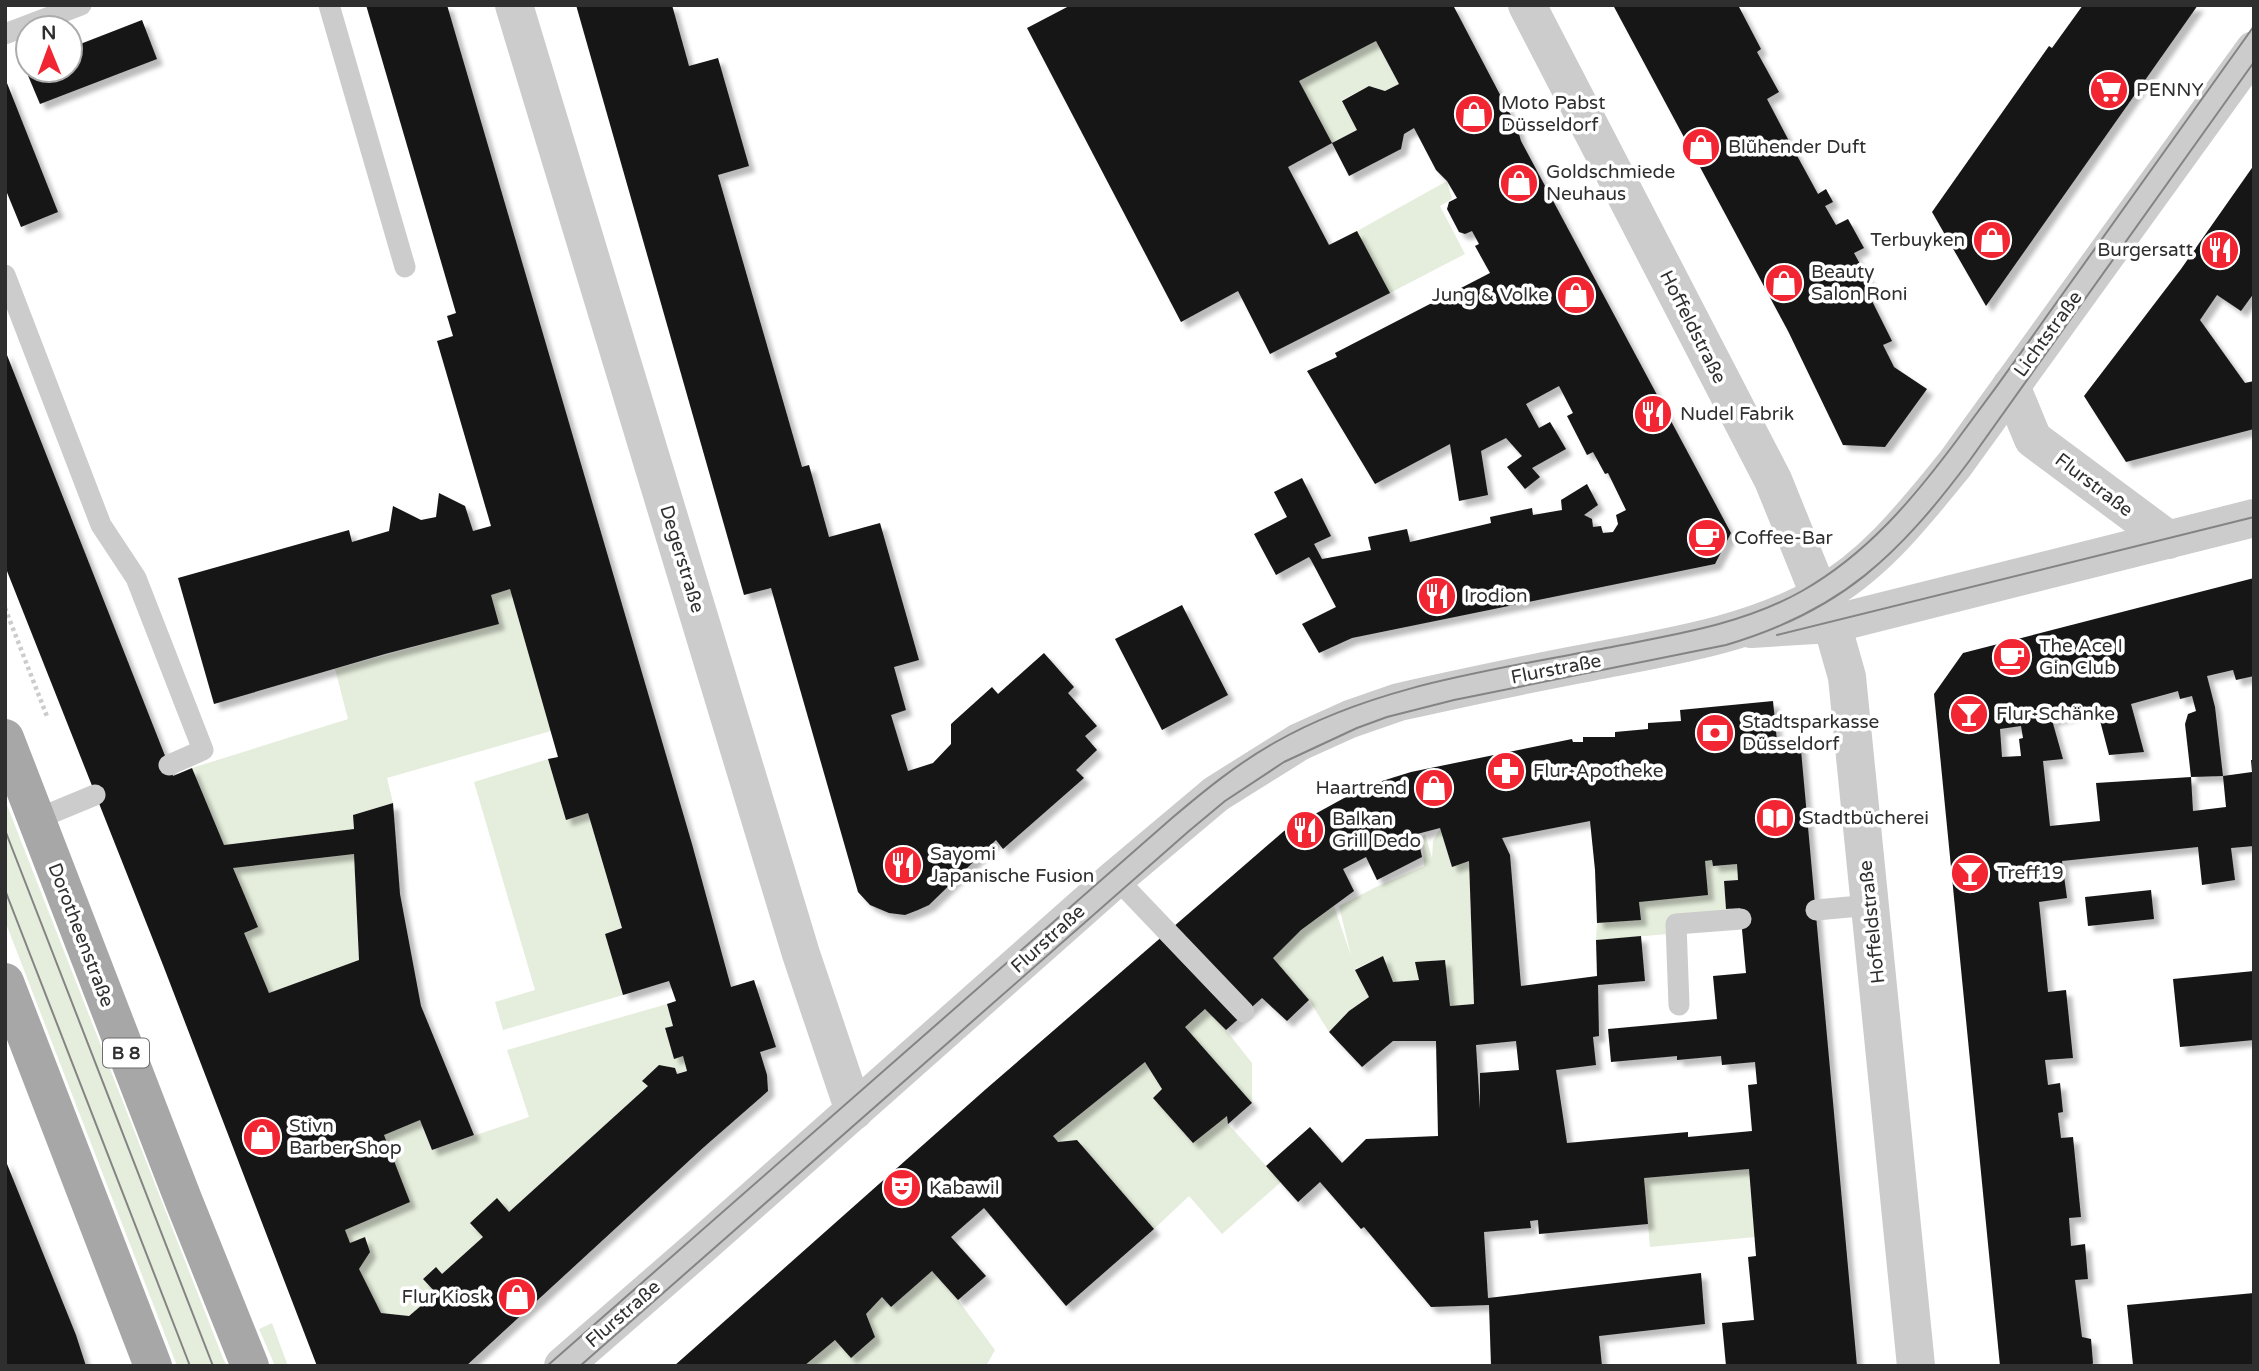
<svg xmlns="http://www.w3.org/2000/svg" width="2259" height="1371" viewBox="0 0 2259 1371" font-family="'Varela Round',sans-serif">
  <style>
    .green { fill: #e5eedc }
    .building { fill: #161616; fill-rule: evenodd; filter: url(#shadow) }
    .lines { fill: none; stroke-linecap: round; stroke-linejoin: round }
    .path { stroke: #ccc; stroke-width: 4.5; stroke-dasharray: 3.5 3.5; stroke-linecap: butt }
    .service { stroke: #ccc; stroke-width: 21 }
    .minor { stroke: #ccc; stroke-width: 38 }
    .tertiary { stroke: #ccc; stroke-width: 38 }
    .primary { stroke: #a7a7a7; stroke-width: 38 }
    .tram { stroke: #848484; stroke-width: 2 }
    .labels { text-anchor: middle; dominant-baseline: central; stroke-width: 7; stroke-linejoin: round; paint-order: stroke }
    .shield { fill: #fff; stroke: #6d6d6d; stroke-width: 2 }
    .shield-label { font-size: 18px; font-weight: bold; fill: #2f2f2f }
    .poi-label { font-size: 19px; fill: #2f2f2f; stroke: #fff; text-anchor: start }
    .street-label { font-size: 19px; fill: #2f2f2f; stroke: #fff }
  </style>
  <defs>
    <filter id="shadow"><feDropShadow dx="6" dy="6" stdDeviation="2" flood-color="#0004"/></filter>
  </defs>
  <rect width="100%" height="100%" fill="#fff"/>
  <path class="green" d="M1376 41 1399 84 1385 91 1369 86 1342 100 1357 130 1332 143 1299 81Z
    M1447 181 1452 199 1440 206 1465 254 1390 293 1357 231Z
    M510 589 551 731 387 778 393 803 353 815 354 829 224 845 192 768 348 719 335 669 498 624 491 595Z
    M548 759 566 820 588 813 622 928 605 934 623 995 503 1030 495 1002 535 990 474 782Z
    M5 800 223 1358 227 1366H177L5 921Z
    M1440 828 1452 866 1469 861 1474 1004 1450 1006 1445 960 1416 962 1419 980 1393 982 1383 956 1355 969 1369 997 1349 1011 1329 1032 1309 1000 1273 958 1301 930 1334 906 1351 956 1339 906 1376 887 1424 866 1422 837 1425 834 1432 858 1433 841Z
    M354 854 359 960 269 993 244 933 233 868Z
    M1712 860 1713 866 1737 864 1738 880 1724 882 1726 909 1740 908 1742 928 1596 940 1597 923 1641 920 1639 902 1705 861Z
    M667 1004 673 1026 665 1029 674 1058 683 1056 687 1071 643 1081 648 1086 509 1212 496 1199 471 1224 483 1237 442 1274 435 1267 423 1279 436 1293 409 1316 381 1313 359 1269 370 1252 366 1237 350 1243 345 1230 410 1202 384 1134 420 1120 432 1150 529 1117 507 1050Z
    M1205 1009 1226 1030 1252 1063V1103L1185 1027Z
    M1145 1062 1162 1089 1153 1098 1192 1142 1227 1116 1228 1124 1281 1182 1222 1234 1189 1196 1154 1229 1077 1140 1058 1142 1053 1136Z
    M1749 1169 1755 1237 1650 1247 1644 1178Z
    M932 1271 958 1300 995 1350 986 1366H804L835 1340 851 1358 875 1337 866 1314 882 1297 891 1307Z
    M272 1323 288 1366H275L259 1329Z"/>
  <path class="building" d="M366 5H447L692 844 731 987 754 980 776 1047 760 1052 767 1075 768 1091 704 1147 466 1366H317L163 965 5 566V350L173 776 192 768 224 845 354 829 353 815 393 803 400 894 421 1006 474 1135 432 1150 420 1120 384 1135 410 1202 345 1230 350 1243 365 1237 370 1252 359 1269 381 1313 409 1316 436 1293 423 1279 436 1267 442 1274 483 1237 470 1223 497 1198 509 1212 648 1086 642 1081 659 1065 675 1068 677 1074 687 1071 683 1056 674 1059 665 1028 673 1026 667 1004 676 1001 669 981 623 995 605 934 622 928 588 813 566 820 548 759 558 757 510 589 491 595 499 624 385 654 214 704 178 578 349 530 352 542 389 531 393 506 421 520 436 517 439 493 465 506 473 531 491 526 437 341 453 336 447 316 456 313ZM354 854 359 960 269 993 244 933 258 927 233 868Z
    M576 5H672L689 66 718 58 749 166 718 175 802 467 809 465 829 537 880 523 919 660 894 667 906 710 891 715 908 771 933 763 951 744V724L992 687 998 694 1044 653 1074 687 1068 693 1097 726 1085 736 1097 750 1076 770 1084 778 1003 849 996 840 929 905 918 910 905 915 889 913 870 905 858 892 771 588 744 595Z
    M1071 5H1453L1517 127 1521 141 1731 533 1715 564 1352 638 1319 653 1302 624 1336 607 1311 560 1309 557 1276 575 1254 534 1287 517 1274 492 1302 478 1331 536 1314 544 1322 559 1371 550 1368 537 1407 529 1410 542 1491 523 1490 517 1532 508 1533 515 1562 510 1561 500 1587 484 1598 505 1584 515 1592 519 1593 527 1601 526 1603 533 1613 532 1618 524 1616 515 1626 510 1608 473 1605 474 1593 452 1587 455 1567 416 1573 413 1559 386 1526 404 1539 428 1550 422 1566 449 1532 468 1540 477 1525 489 1507 467 1522 456 1506 438 1481 451 1488 495 1459 501 1450 444 1375 484 1307 371 1337 357 1335 353 1490 273 1475 246 1479 244 1472 231 1465 234 1459 232 1447 209 1449 202 1457 198 1447 181 1436 170 1414 128 1404 134 1401 149 1349 176 1332 143 1357 130 1342 101 1369 86 1385 91 1399 84 1376 41 1299 81 1332 143 1288 167 1329 245 1357 231 1390 293 1270 354 1238 291 1181 322 1027 28Z
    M1613 5H1738L1761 49 1757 52 1779 92 1767 99 1789 141 1818 194 1826 189 1833 202 1825 206 1836 225 1848 219 1864 248 1854 253 1872 286 1866 289 1892 341 1883 345 1894 367 1927 389 1885 447 1843 445 1788 331Z
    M2083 5 2094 7 2095 5H2198L1986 306 1932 212 2049 46 2052 48Z
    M142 20 157 59 40 104 24 66 28 64V70H70V48Z
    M5 78 58 212 21 227 5 188Z
    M2254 165V293L2241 311 2217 295 2200 320 2245 383 2254 381V429L2126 462 2084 396 2181 269Z
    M2254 578V676L2236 680 2233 670 2207 676 2215 707 2223 776 2191 777 2185 724 2188 714 2196 711 2192 696 2180 699 2178 691 2131 704 2144 752 2109 755 2098 713 2101 712 2100 707 2052 720 2063 759 2043 761 2050 826 2100 821 2096 783 2191 777 2193 811 2226 807 2223 776 2252 772 2251 760H2254V846L2231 848 2235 880 2202 885 2198 847 2062 861 2067 898 2039 902 2048 992 2066 990 2073 1058 2045 1060 2048 1085 2060 1083 2063 1112 2058 1113 2061 1138 2073 1137 2081 1217 2069 1218 2071 1246 2085 1244 2088 1279 2075 1280 2082 1337 2091 1339 2093 1363 2091 1366H2000L1934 694 1963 653ZM2021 726 2023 738 2019 739 2021 756 2002 757 2000 729Z
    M1182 605 1228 695 1162 730 1115 639Z
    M1773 701 1777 741 1800 739 1857 1366H1726L1722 1323 1754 1320 1748 1257 1756 1256 1749 1169 1644 1178 1648 1224 1539 1234 1538 1220 1530 1221 1531 1228 1484 1232 1488 1298 1701 1273 1705 1324 1599 1336 1602 1366H1491L1489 1305 1431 1307 1364 1227 1361 1229 1320 1182 1298 1202 1266 1166 1310 1127 1342 1163 1366 1139 1438 1136 1436 1041H1393L1362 1067 1329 1032 1349 1011 1369 997 1355 970 1383 956 1393 982 1419 980 1415 962 1445 960 1450 1006 1474 1004 1469 861 1452 867 1440 828 1417 834 1422 857 1377 880 1366 857 1343 869 1354 891 1301 930 1273 958 1309 1000 1287 1021 1262 998 1226 1030 1205 1009 1185 1027 1252 1103 1228 1124 1227 1116 1193 1143 1153 1098 1162 1089 1145 1062 1053 1136 1058 1142 1077 1140 1154 1229 1066 1306 984 1208 951 1237 986 1276 958 1300 932 1271 891 1307 882 1297 866 1314 875 1337 851 1358 835 1340 804 1366H674L986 1089 1284 831 1366 786 1411 772 1572 739 1573 742H1583V737H1615V732L1648 729V723L1681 721 1680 710ZM1590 821 1595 870 1597 923 1641 920 1639 902 1708 895 1705 861 1712 860 1713 866 1737 864 1738 880 1724 881 1726 909 1740 908 1746 973 1713 976 1717 1019 1608 1029 1611 1062 1677 1056V1060L1721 1056 1722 1065 1755 1062 1757 1084 1748 1085 1752 1131 1688 1137V1132L1567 1143 1556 1070 1596 1065 1593 1037 1599 1036 1598 985 1645 981 1641 936 1596 940 1597 976 1521 986 1510 855 1502 838ZM1516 1041 1519 1070 1480 1073V1109L1476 1045Z
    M2151 890 2154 919 2088 926 2085 897Z
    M2254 971V1040L2180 1047 2173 979Z
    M5 1159 76 1335 86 1366H5Z
    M2254 1293V1366L2133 1365 2127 1305Z"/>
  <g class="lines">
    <path class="path" d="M5 608 48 719"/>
    <path class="service" d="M329 5 405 267
      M5 34 81 5
      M5 275 101 525 136 578 203 750 169 765
      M37 819 95 795
      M1116 878 1244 1012
      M1816 910 1871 905
      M1679 1005 1676 924 1741 919"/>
    <path class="minor" d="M514 5 801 954 854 1111
      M1527 5 1773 480 1820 596
      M2011 386 2033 439 2169 540
      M1751 629 1832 624 2254 518"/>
    <path class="tertiary" d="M1820 596 1832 624 1847 677 1916 1366
      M563 1366 702 1245 1116 878 1216 794 1299 742 1350 719 1399 702C1462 688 1526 674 1591 662 1668 647 1749 635 1819 596 1875 565 1915 513 1955 464L2254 50"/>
    <path class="primary" d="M5 738 183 1199 250 1366
      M5 982 153 1366"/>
    <path class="tram" d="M1777 635 2254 517
      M5 830 213 1366
      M5 890 190 1366
      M547 1366 1172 818C1205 790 1237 764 1274 743 1375 685 1494 670 1606 648 1672 635 1742 625 1802 591 1867 554 1913 499 1957 440 1987 400 2016 360 2044 320 2114 222 2184 124 2254 26
      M580 1366 1189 831 1225 801 1284 762 1357 728 1387 717 1454 700 1726 645C1842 611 1899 555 1970 460L2254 62"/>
  </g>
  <defs>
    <g id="supermarket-disc" transform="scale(2.0125)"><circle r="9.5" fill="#f22632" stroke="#fff"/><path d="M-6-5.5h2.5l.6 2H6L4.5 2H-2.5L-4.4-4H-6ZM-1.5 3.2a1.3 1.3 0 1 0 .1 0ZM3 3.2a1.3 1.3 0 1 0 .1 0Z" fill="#fff"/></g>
    <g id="shop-disc" transform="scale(2.0125)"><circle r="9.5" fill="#f22632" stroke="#fff"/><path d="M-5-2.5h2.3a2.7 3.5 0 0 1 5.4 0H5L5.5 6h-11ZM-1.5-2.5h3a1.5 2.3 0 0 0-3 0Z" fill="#fff"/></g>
    <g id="restaurant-disc" transform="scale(2.0125)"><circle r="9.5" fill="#f22632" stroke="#fff"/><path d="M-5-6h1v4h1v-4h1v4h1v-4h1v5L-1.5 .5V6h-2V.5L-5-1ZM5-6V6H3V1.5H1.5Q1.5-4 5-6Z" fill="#fff"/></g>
    <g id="cafe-disc" transform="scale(2.0125)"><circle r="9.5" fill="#f22632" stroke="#fff"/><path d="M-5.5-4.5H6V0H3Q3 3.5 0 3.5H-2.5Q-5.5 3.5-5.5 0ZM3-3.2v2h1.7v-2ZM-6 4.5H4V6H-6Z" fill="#fff"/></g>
    <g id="bar-disc" transform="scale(2.0125)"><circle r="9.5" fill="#f22632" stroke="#fff"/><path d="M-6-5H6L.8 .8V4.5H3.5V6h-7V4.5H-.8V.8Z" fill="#fff"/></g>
    <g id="bank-disc" transform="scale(2.0125)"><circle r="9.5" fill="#f22632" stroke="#fff"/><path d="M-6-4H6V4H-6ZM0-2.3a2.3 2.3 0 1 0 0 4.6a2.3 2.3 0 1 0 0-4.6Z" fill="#fff"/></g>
    <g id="pharmacy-disc" transform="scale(2.0125)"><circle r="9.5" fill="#f22632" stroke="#fff"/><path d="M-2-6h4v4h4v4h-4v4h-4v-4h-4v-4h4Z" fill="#fff"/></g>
    <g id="library-disc" transform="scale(2.0125)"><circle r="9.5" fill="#f22632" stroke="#fff"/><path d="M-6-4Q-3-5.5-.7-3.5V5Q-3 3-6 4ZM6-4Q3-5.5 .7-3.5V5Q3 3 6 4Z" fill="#fff"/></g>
    <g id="theatre-disc" transform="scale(2.0125)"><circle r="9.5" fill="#f22632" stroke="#fff"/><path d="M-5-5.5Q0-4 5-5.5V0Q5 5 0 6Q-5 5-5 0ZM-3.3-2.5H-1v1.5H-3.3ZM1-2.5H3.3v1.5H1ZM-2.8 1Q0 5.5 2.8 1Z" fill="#fff"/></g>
  </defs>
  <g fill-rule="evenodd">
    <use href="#supermarket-disc" x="2109" y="90"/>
    <use href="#shop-disc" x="1474" y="114"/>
    <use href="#shop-disc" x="1701" y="147"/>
    <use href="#shop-disc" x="1519" y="183"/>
    <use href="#shop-disc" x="1992" y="240"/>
    <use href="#restaurant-disc" x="2220" y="250"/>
    <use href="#shop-disc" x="1784" y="283"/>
    <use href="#shop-disc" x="1576" y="295"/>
    <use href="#restaurant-disc" x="1653" y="414"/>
    <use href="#cafe-disc" x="1707" y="538"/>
    <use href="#restaurant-disc" x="1437" y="596"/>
    <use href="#cafe-disc" x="2012" y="657"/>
    <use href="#bar-disc" x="1969" y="714"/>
    <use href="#bank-disc" x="1715" y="733"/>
    <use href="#pharmacy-disc" x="1506" y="771"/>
    <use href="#shop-disc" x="1434" y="788"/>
    <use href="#library-disc" x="1775" y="818"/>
    <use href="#restaurant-disc" x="1305" y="830"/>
    <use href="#restaurant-disc" x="903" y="865"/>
    <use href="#bar-disc" x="1970" y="873"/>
    <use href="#shop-disc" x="262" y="1137"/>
    <use href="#theatre-disc" x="902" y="1188"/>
    <use href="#shop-disc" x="517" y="1297"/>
  </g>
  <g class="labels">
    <rect class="shield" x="103" y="1038.5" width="46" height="29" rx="5"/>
    <g class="shield-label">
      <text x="126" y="1053">B 8</text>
    </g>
    <g class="poi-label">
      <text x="2136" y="90">PENNY</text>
      <text x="1501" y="103">Moto Pabst<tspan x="1501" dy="22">Düsseldorf</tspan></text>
      <text x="1728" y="147">Blühender Duft</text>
      <text x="1546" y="172">Goldschmiede<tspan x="1546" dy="22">Neuhaus</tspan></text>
      <text x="1965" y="240" text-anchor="end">Terbuyken</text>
      <text x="2193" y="250" text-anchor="end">Burgersatt</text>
      <text x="1811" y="272">Beauty<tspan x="1811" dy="22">Salon Roni</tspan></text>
      <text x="1549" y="295" text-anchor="end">Jung &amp; Volke</text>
      <text x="1680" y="414">Nudel Fabrik</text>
      <text x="1734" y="538">Coffee-Bar</text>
      <text x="1464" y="596">Irodion</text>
      <text x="2039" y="646">The Ace I<tspan x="2039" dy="22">Gin Club</tspan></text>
      <text x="1996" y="714">Flur-Schänke</text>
      <text x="1742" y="722">Stadtsparkasse<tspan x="1742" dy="22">Düsseldorf</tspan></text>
      <text x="1533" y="771">Flur-Apotheke</text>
      <text x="1407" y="788" text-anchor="end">Haartrend</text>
      <text x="1802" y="818">Stadtbücherei</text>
      <text x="1332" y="819">Balkan<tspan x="1332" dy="22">Grill Dedo</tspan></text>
      <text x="930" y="854">Sayomi<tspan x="930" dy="22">Japanische Fusion</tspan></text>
      <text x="1997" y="873">Treff19</text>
      <text x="289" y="1126">Stivn<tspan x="289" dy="22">Barber Shop</tspan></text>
      <text x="929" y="1188">Kabawil</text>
      <text x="490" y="1297" text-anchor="end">Flur Kiosk</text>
    </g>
    <g class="street-label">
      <text transform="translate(1693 327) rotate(63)">Hoffeldstraße</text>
      <text transform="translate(2048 334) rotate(-54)">Lichtstraße</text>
      <text transform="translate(2094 485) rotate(37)">Flurstraße</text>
      <text transform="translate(682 559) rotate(73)">Degerstraße</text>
      <text transform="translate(1556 669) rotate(-11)">Flurstraße</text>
      <text transform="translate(1872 922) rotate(-96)">Hoffeldstraße</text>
      <text transform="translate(81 935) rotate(69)">Dorotheenstraße</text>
      <text transform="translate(1048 939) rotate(-42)">Flurstraße</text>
      <text transform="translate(623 1314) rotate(-41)">Flurstraße</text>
    </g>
  </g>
  <rect width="2259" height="1371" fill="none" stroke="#2f2f2f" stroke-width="14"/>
  <g transform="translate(49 49) rotate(359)"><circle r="33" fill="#ffffff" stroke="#acacac" stroke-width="2"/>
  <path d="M0-5L12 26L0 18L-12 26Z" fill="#f22632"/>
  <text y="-10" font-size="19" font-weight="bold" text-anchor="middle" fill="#2f2f2f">N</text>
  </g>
</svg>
